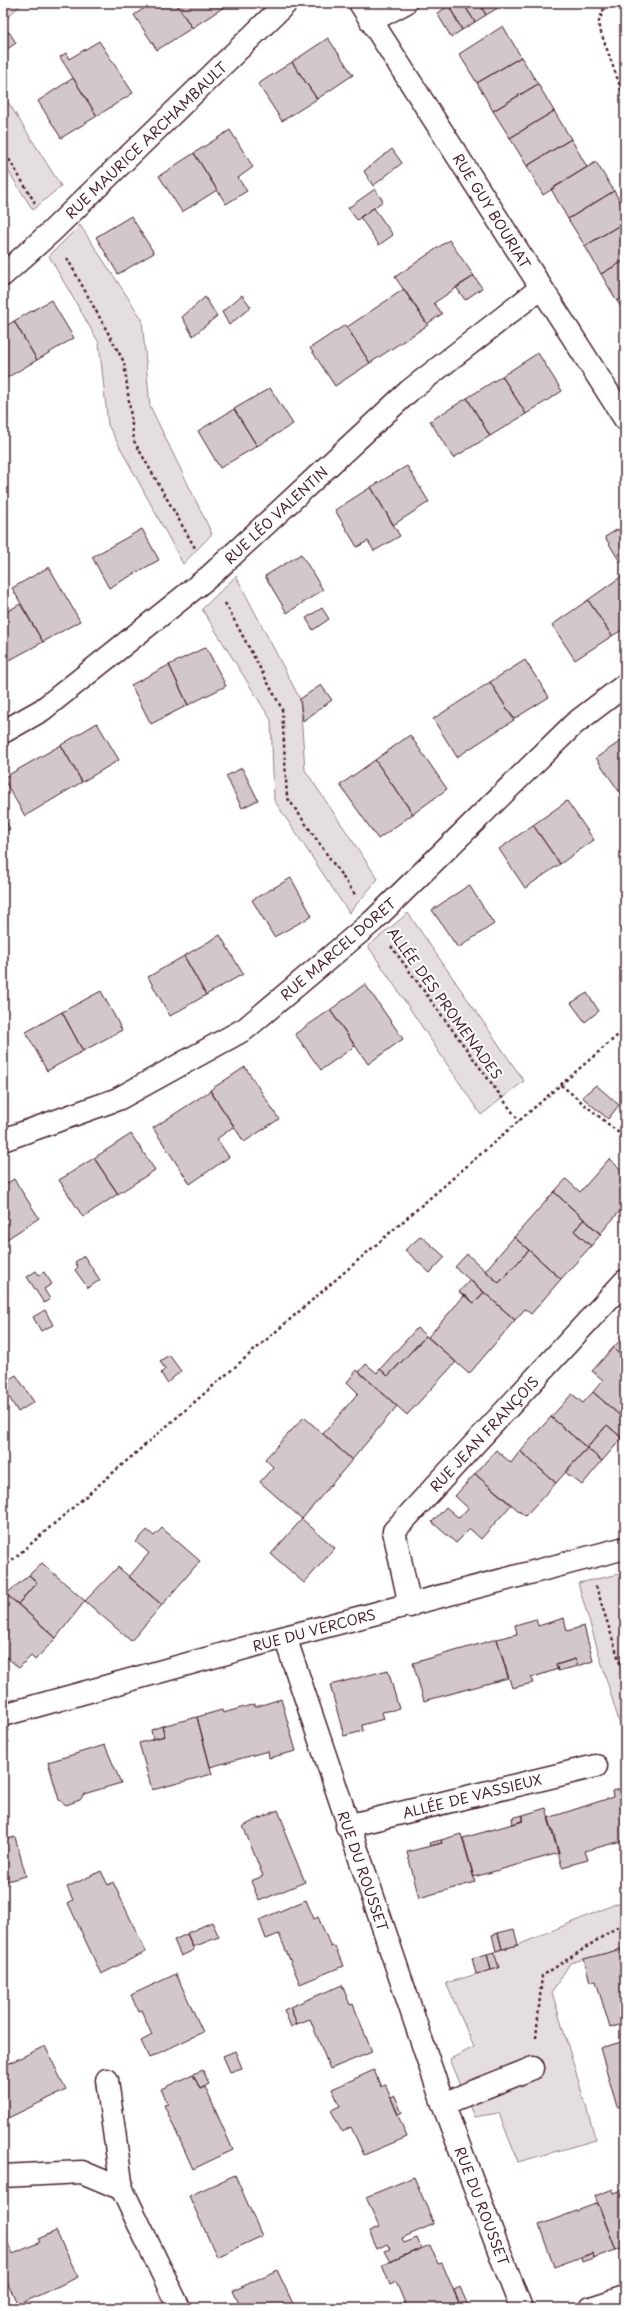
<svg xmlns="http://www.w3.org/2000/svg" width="628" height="2311" viewBox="0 0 628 2311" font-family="'Playpen Sans',sans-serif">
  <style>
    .green { fill: #e5dee0; stroke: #987e86 }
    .building { fill: #d2c7cb; stroke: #4a1f2b }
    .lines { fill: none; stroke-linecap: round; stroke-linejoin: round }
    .minor-casing { stroke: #4a1f2b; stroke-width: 25 }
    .path { stroke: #4a1f2b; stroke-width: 2.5; stroke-dasharray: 3 3; stroke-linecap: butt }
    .minor { stroke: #fff; stroke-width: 22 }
    .labels { text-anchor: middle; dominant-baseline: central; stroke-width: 4; stroke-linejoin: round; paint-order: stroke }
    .street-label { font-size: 14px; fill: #4a1f2b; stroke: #fff }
  </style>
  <rect width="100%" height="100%" fill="#fff"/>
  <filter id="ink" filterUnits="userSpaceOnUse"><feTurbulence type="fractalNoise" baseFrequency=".025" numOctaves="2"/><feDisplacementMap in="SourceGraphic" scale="8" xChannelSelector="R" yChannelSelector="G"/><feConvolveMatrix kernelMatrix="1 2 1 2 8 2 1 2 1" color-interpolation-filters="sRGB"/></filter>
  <g filter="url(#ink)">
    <path class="green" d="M3 3H23L3 21Z
      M3 94 61 186 33 210 3 163Z
      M80 225 142 319 150 406 212 534 183 564 108 425 99 343 49 256Z
      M236 576 300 699 305 770 378 879 349 913 274 800 271 720 202 609Z
      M408 913 524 1081 481 1115 368 946Z
      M620 1574 625 1589V1742L578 1583Z
      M625 1900V1948L570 1963 552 1992 596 2140 518 2162 499 2113 474 2117 450 2059 474 2047 446 1983 498 1968 494 1952 496 1951 518 1945Z"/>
    <path class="building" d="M152 3H176L192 28 157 50 134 15Z
      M176 3H226L227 5 192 28Z
      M453 3H463L475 22 462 30 449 6Z
      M463 3H479L486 15 475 22Z
      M479 3H499L501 6 486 15Z
      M449 6 462 30 451 37 437 13Z
      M503 26 521 57 477 83 459 54Z
      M9 32 16 43 3 52V36Z
      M328 38 353 75 317 99 292 62Z
      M99 41 133 93 97 116 60 57 66 53 69 59Z
      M521 57 538 84 493 111 477 83Z
      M292 62 317 99 282 121 258 84Z
      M73 78 97 116 61 138 38 101Z
      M538 84 554 111 510 138 493 111Z
      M554 111 571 139 527 166 510 138Z
      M230 130 253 167 238 178 247 191 226 204 194 153Z
      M571 139 587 167 543 195 527 166Z
      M392 149 402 163 373 186 364 171Z
      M194 153 217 190 182 212 159 176Z
      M596 162 614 191 568 219 551 189Z
      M375 189 383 201 357 220 348 208Z
      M614 191 625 210V222L585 246 568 219Z
      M3 196 9 206 3 210Z
      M374 208 393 235 379 245 360 217Z
      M131 216 154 253 118 274 96 237Z
      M625 222V260L601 274 585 246Z
      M449 240 474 276 434 303 442 314 427 324 395 277Z
      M625 260V296L617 301 601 274Z
      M474 276 482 288 465 300 456 287Z
      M404 289 428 325 370 363 347 327Z
      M242 295 251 307 229 325 222 312Z
      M625 296V313L617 301Z
      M205 297 217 316 193 336 182 317Z
      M51 300 74 338 37 360 14 321Z
      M14 321 37 360 3 380V328Z
      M345 325 370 363 335 386 310 348Z
      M538 353 562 391 526 414 502 376Z
      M502 376 526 414 490 436 467 398Z
      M270 388 293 424 257 446 234 409Z
      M467 398 490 436 453 458 430 421Z
      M234 409 257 446 220 468 198 431Z
      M407 466 429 502 393 525 371 487Z
      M371 487 400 536 374 551 368 541 357 547 335 510Z
      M142 529 159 560 109 588 92 557Z
      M618 529 625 540V559L620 562 605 537Z
      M301 554 323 590 287 613 265 576Z
      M49 567 80 621 43 642 12 588Z
      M622 576 625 581V628L612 636 588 600Z
      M588 600 612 636 575 660 552 625Z
      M20 604 43 642 6 662 3 656V614Z
      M322 608 329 619 313 630 306 618Z
      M206 647 226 686 188 705 169 665Z
      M525 660 549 697 514 719 490 682Z
      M169 665 188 705 151 724 131 685Z
      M490 682 514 720 457 757 433 719Z
      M321 685 332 700 303 721 300 699Z
      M97 723 119 760 82 782 61 745Z
      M410 735 447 789 413 814 375 760Z
      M625 738V800L596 758Z
      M61 745 82 782 25 816 3 778Z
      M375 760 413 814 378 839 340 785Z
      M242 768 258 800 242 808 226 776Z
      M567 801 594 840 560 864 533 825Z
      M3 816 10 829 3 833Z
      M533 825 560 864 525 888 499 849Z
      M291 878 312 916 274 937 252 900Z
      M469 885 494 924 458 948 432 910Z
      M220 935 243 974 206 995 184 956Z
      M184 956 206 995 170 1016 148 977Z
      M365 984 403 1039 368 1064 330 1010Z
      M101 991 122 1030 83 1051 62 1012Z
      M587 993 599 1011 585 1022 571 1003Z
      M330 1010 355 1046 321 1070 295 1034Z
      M62 1012 83 1051 47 1071 26 1032Z
      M245 1067 279 1119 244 1142 210 1090Z
      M596 1085 619 1105 608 1119 582 1097Z
      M210 1091 234 1126 217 1139 229 1157 190 1184 153 1128Z
      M131 1134 155 1170 118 1194 94 1158Z
      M94 1158 118 1194 83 1217 59 1180Z
      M609 1159 625 1173V1205L600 1234 554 1192 566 1179 580 1192Z
      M14 1179 39 1218 4 1241 3 1186Z
      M554 1192 584 1219 574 1231 591 1246 561 1279 514 1237Z
      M584 1219 601 1234 591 1246 574 1231Z
      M421 1236 445 1257 430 1273 405 1250Z
      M514 1237 529 1250 499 1283 485 1271Z
      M529 1250 561 1279 531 1314 525 1309 515 1320 455 1267 467 1254 499 1283Z
      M84 1256 100 1280 88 1288 75 1270 78 1267 75 1262Z
      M36 1271 39 1275 44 1272 52 1284 44 1289 50 1299 44 1303 27 1277Z
      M470 1280 484 1292 474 1303 459 1292Z
      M484 1292 515 1320 469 1374 428 1337 463 1297 465 1295 474 1303Z
      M45 1310 53 1325 41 1331 33 1317Z
      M417 1328 426 1336 388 1376 380 1369Z
      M625 1335V1359L613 1348Z
      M426 1336 456 1362 407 1415 359 1372 366 1364 377 1373 380 1369 388 1376Z
      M613 1348 625 1359V1420L593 1392 603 1380 592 1371Z
      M169 1355 181 1371 167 1383 161 1373 165 1369 160 1361Z
      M357 1370 397 1406 352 1460 323 1434 358 1393 347 1382Z
      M16 1375 34 1402 18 1412 3 1387V1383Z
      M593 1392 625 1420V1434L622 1438 607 1425 587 1448 551 1417 572 1394 583 1403Z
      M304 1417 352 1460 302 1519 260 1482 273 1467 265 1459Z
      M551 1417 587 1448 556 1483 520 1451Z
      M607 1425 622 1438 602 1461 587 1448Z
      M587 1448 602 1461 582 1485 565 1472Z
      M496 1450 511 1463 520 1451 556 1483 525 1516 475 1474Z
      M475 1474 511 1505 481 1539 470 1529 456 1543 432 1522 446 1507 459 1518 468 1508 455 1496Z
      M302 1519 335 1548 304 1583 271 1554Z
      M162 1528 200 1561 162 1605 129 1577 149 1553 136 1542 147 1530 154 1536Z
      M42 1563 85 1601 56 1638 18 1604 37 1582 29 1575Z
      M118 1567 162 1605 131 1641 85 1601Z
      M29 1575 37 1582 18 1604 6 1594Z
      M6 1594 56 1638 35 1660 31 1656 19 1668 3 1654V1596Z
      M564 1618 567 1631 584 1626 593 1661 578 1666 575 1659 556 1665 558 1669 531 1678 533 1683 512 1688 497 1639 517 1634 515 1625 536 1619 538 1626Z
      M497 1639 508 1678 424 1701 413 1663Z
      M575 1659 578 1666 558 1671 556 1665Z
      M388 1670 399 1709 382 1712 384 1719 362 1725 363 1731 344 1736 330 1685Z
      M281 1699 296 1751 269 1758 268 1751 210 1767 197 1717 222 1710 223 1713 255 1704V1707Z
      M197 1717 212 1774 152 1790 139 1743 165 1736 162 1726Z
      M162 1726 165 1736 153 1739 151 1730Z
      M105 1745 121 1783 84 1794 80 1800 66 1805 59 1800 48 1762Z
      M625 1788V1840L585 1851 588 1860 562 1867 548 1818 613 1797 612 1791Z
      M546 1808 559 1853 474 1877 463 1838 523 1821V1815Z
      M278 1810 286 1830 284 1831 305 1882 259 1901 251 1881 263 1876 243 1826Z
      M523 1815V1821L513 1824 512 1818Z
      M461 1834 475 1882 419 1898 407 1852 442 1843 441 1840Z
      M15 1837 26 1876 3 1882V1840Z
      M441 1840 442 1843 430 1846 429 1843Z
      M101 1871 108 1885 113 1882 146 1952 101 1974 68 1903 73 1900 67 1887Z
      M306 1900 314 1919 318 1917 331 1947 335 1946 343 1966 300 1984 279 1934 266 1939 259 1920Z
      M212 1922 219 1937 193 1947 187 1933Z
      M514 1929 518 1945 502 1949 498 1933Z
      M498 1933 502 1949 496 1951 492 1935Z
      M187 1934 194 1950 181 1956 174 1940Z
      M625 1948V2023L610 2028 596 1981 590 1982 584 1959Z
      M494 1952 499 1968 491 1970 487 1954Z
      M487 1954 491 1970 476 1974 472 1958Z
      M176 1974 203 2032 149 2058 141 2041 152 2035 141 2010 138 2011 131 1995Z
      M342 1985 350 2005 353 2004 372 2052 330 2069 310 2019 297 2024 290 2007Z
      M290 2007 297 2024 291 2027 284 2010Z
      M625 2041V2105L617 2107 600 2048Z
      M45 2046 66 2090 6 2119 3 2111V2066Z
      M235 2051 242 2068 230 2072 223 2056Z
      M203 2070 209 2084 200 2089 193 2074Z
      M374 2070 381 2087 385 2084 407 2137 364 2155 351 2127 342 2132 331 2110 340 2106 332 2089Z
      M193 2074 200 2089 205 2087 233 2150 193 2169 164 2105 168 2104 161 2089Z
      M395 2096 402 2113 398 2114 391 2098Z
      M235 2175 262 2236 217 2257 189 2196Z
      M414 2177 434 2224 402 2238 404 2243 417 2238 421 2248 390 2262 384 2251 390 2249 387 2244 377 2249 369 2231 379 2227 366 2197Z
      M613 2189 614 2193 625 2189V2247L616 2250 595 2196Z
      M598 2203 616 2250 593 2258 592 2253 554 2267 539 2225Z
      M56 2231 78 2277 18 2305 3 2274V2244L7 2242 13 2254 40 2242 38 2239Z
      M430 2245 438 2264 442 2263 461 2308H407L396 2282 390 2285 382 2265Z
      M592 2253 593 2258 582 2262 581 2258Z
      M277 2270 295 2308H241L233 2291Z
      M460 2287 469 2308H461L454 2290Z"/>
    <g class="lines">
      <g class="minor-casing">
        <path id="minor" d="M360 3 625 419
          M371 21 405 3
          M3 275 52 231 286 3
          M3 732 42 710 211 575 409 391 541 288
          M3 1140 118 1099 245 1029 373 921 574 724 625 685
          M410 1606 394 1531 625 1281
          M285 1637 443 2104 521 2308
          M3 1715 285 1637 625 1548
          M347 1826 596 1766
          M107 2080 122 2189
          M443 2104 533 2068
          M3 2176 82 2172 122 2189 179 2308
          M591 2308 625 2297"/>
      </g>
      <path class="path" d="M606 3 598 24 625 100
        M3 149 35 203
        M67 258 124 362 134 441 195 548
        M225 603 282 709 287 797 356 896
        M391 946 519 1121
        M561 1085 625 1138
        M3 1568 625 1029
        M596 1586 625 1679
        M536 2038 542 1976 625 1922"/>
      <use href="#minor" class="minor"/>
    </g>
  </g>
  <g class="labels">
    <g class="street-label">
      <text transform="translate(146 140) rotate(-44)">RUE MAURICE ARCHAMBAULT</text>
      <text transform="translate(492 211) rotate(58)">RUE GUY BOURIAT</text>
      <text transform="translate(276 515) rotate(-43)">RUE LÉO VALENTIN</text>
      <text transform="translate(338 949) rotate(-41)">RUE MARCEL DORET</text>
      <text transform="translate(445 1003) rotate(54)">ALLÉE DES PROMENADES</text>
      <text transform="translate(484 1434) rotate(-47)">RUE JEAN FRANÇOIS</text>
      <text transform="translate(314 1630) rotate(-15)">RUE DU VERCORS</text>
      <text transform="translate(472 1796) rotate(-14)">ALLÉE DE VASSIEUX</text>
      <text transform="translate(363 1871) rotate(71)">RUE DU ROUSSET</text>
      <text transform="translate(482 2206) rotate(69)">RUE DU ROUSSET</text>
    </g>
  </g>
  <rect width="628" height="2311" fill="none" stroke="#fff" stroke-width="16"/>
  <rect x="8" y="8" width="612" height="2295" fill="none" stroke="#4a1f2b" stroke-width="1.5" filter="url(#ink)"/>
</svg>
